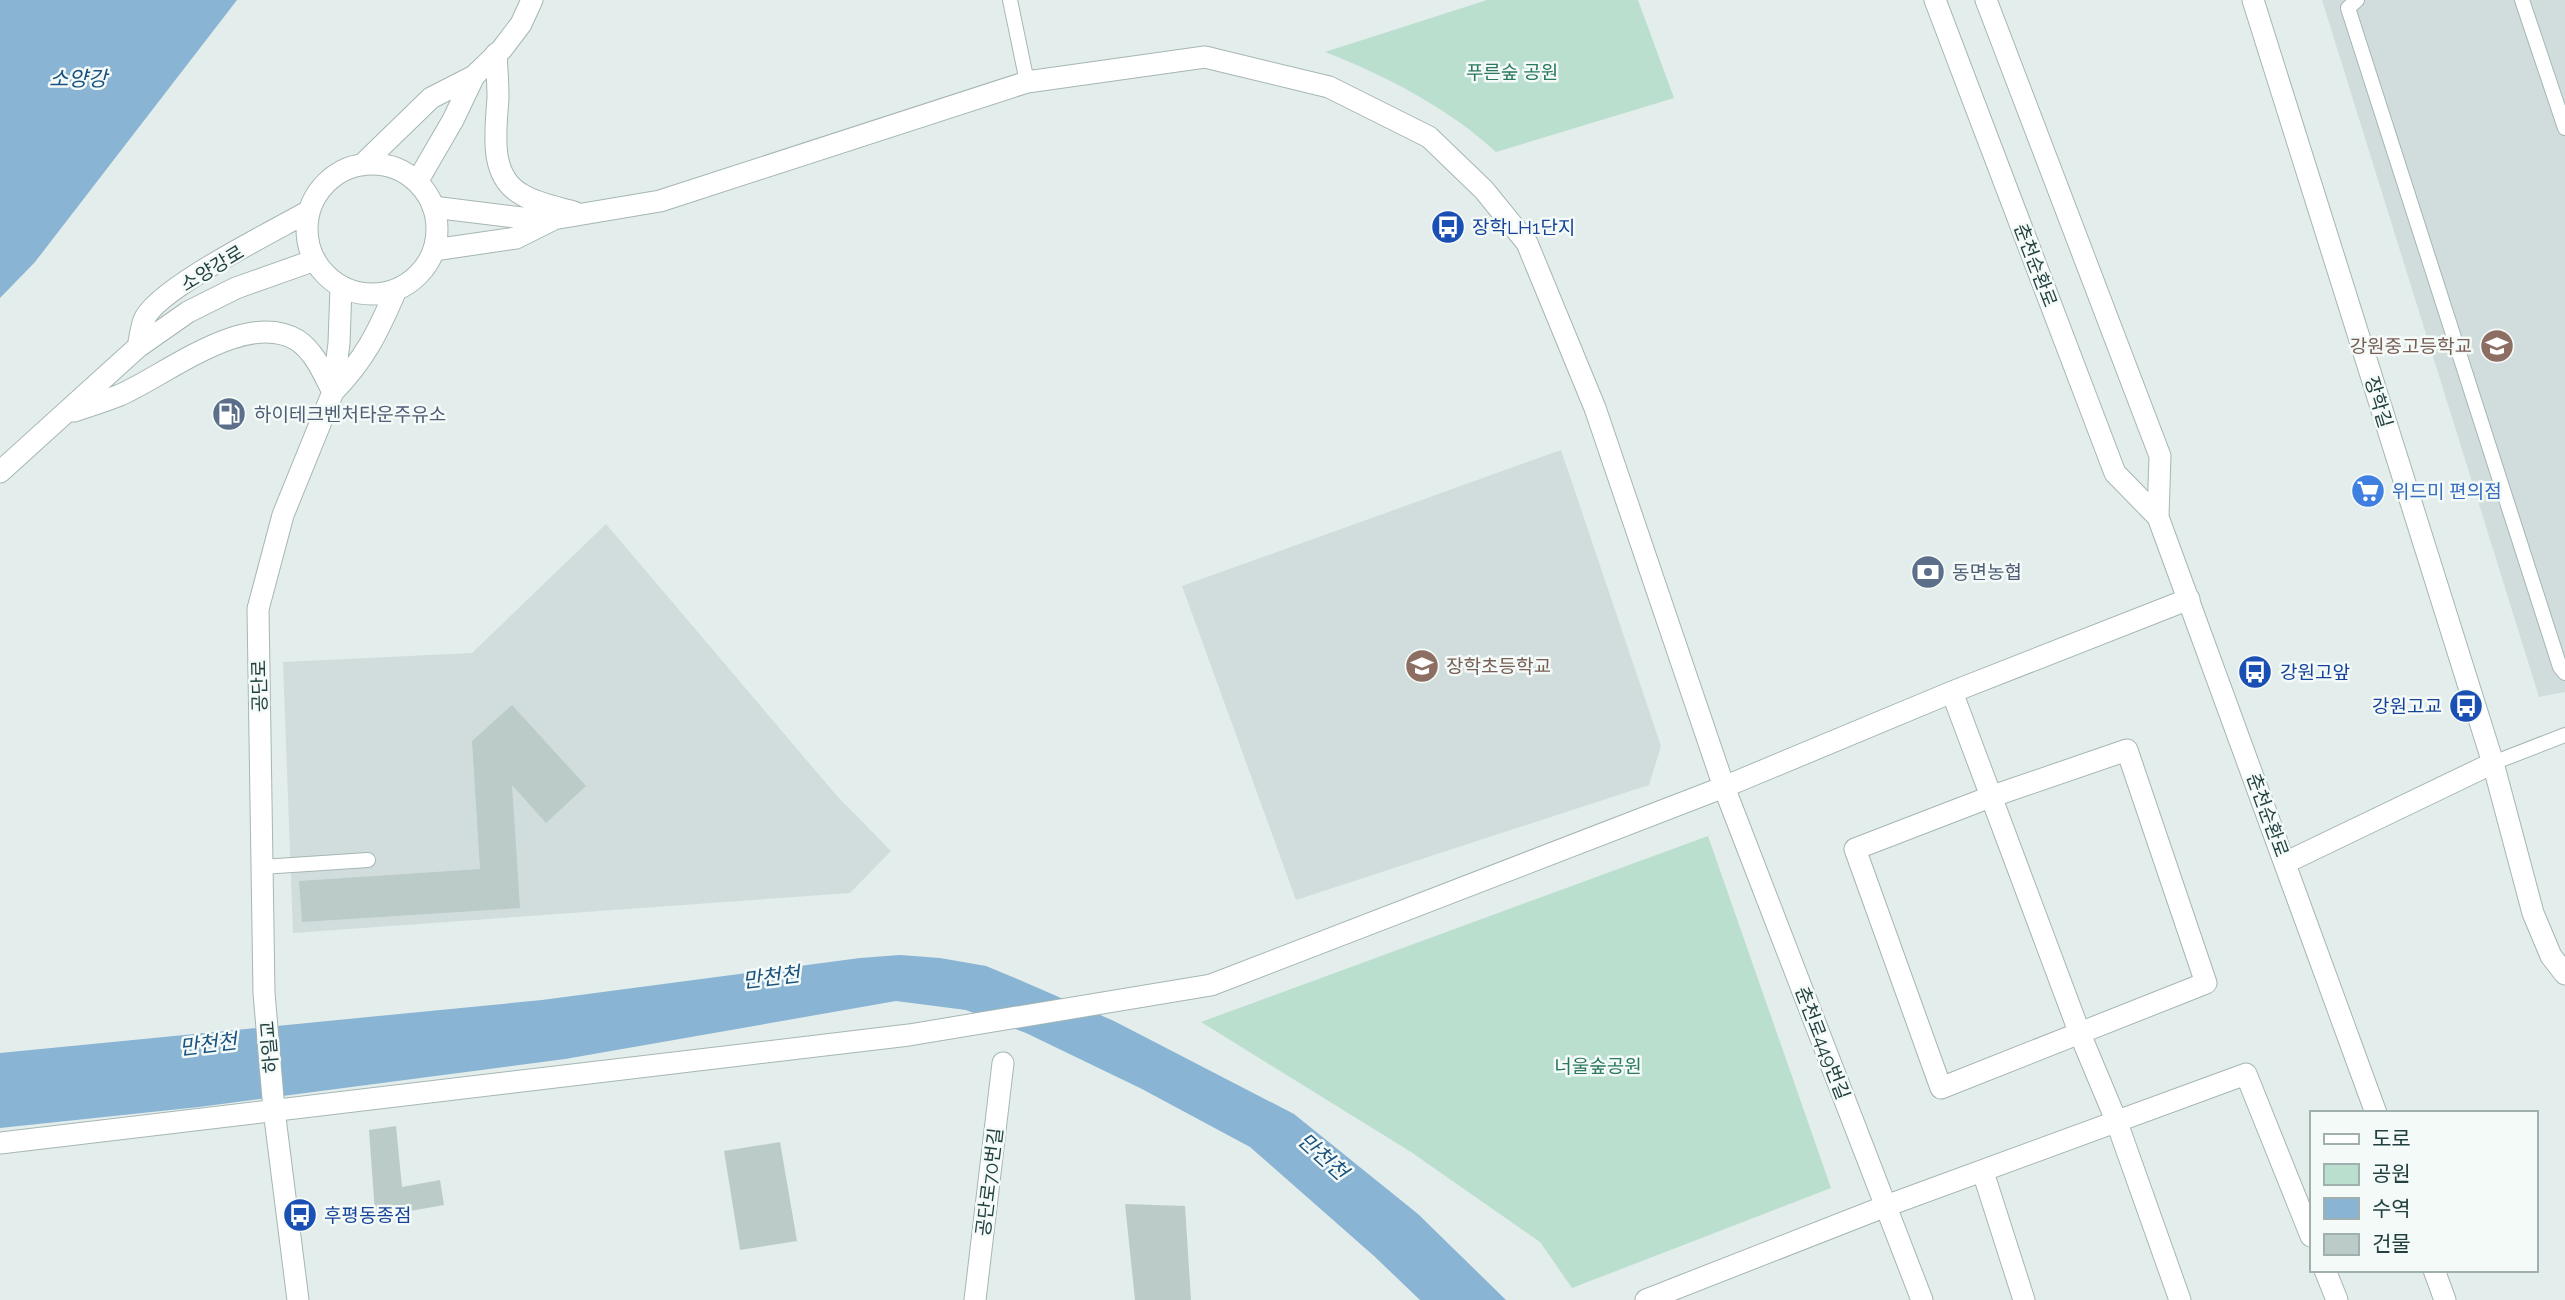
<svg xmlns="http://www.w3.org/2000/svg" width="2565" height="1300" viewBox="0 0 2565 1300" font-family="Raleway,'Noto Sans KR',sans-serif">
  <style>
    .built { fill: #d1dddc }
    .green { fill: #bbdfcf }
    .water { fill: #89b4d4 }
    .building { fill: #bbcbc8 }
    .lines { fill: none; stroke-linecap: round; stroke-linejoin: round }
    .service-casing { stroke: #a5b6b4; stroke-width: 16 }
    .minor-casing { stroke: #a5b6b4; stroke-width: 23 }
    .tertiary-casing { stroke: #a5b6b4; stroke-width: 23 }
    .service { stroke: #fff; stroke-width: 14 }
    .minor { stroke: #fff; stroke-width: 21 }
    .tertiary { stroke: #fff; stroke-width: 21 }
    .labels { text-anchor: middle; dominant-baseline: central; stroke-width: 5; stroke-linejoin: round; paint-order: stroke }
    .park-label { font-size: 19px; fill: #2a785d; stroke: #f4faf8 }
    .transit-label { font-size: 19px; fill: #164399; stroke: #f4faf8; text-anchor: start }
    .street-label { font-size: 19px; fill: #224040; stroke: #f4faf8 }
    .education-label { font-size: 19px; fill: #785e54; stroke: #f4faf8; text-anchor: end }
    .service-label { font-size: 19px; fill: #4e5e75; stroke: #f4faf8; text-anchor: start }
    .shop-label { font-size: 19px; fill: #366cbe; stroke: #f4faf8; text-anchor: start }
    .water-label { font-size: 21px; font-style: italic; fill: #19527e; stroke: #f4faf8 }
  </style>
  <rect width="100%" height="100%" fill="#e3edeb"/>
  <path class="built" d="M2322 0H2565V692L2539 697Z
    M1561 450 1661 746 1649 785 1296 900 1182 586Z
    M606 524 837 796 891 851 850 893 293 933 283 662 472 653Z"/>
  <path class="green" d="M1487 0H1638L1674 98 1496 152C1447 107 1386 76 1325 52Z
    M1708 836 1831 1188 1572 1288 1540 1242 1411 1152 1201 1022Z"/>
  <path class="water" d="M0 0H237L35 262 0 298Z
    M900 955 940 958 986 966 1022 981 1114 1021 1294 1114 1418 1214 1506 1300H1420L1374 1256 1250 1147 1142 1089 1026 1033 966 1010 896 1001 565 1059 199 1107 0 1128V1053L542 1000 860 958Z"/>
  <path class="building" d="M512 705 586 786 546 823 512 785 520 908 302 922 299 881 480 869 472 741Z
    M396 1126 402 1187 440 1180 444 1205 404 1212 403 1208 375 1213 369 1130Z
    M780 1142 797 1241 740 1250 724 1151Z
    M1125 1204 1185 1206 1191 1300H1135Z"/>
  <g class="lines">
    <g class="service-casing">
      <path id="service" d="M1010 0 1027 82
        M2357 0 2348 8 2560 667 2565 673
        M2522 0 2565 128
        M2493 763 2565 735
        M262 867 368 860"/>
    </g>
    <g class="minor-casing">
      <path id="minor" d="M2253 0 2493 763 2533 913 2551 956 2565 974
        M496 54C497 69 498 84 498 98 496 130 488 175 521 194 537 204 556 207 574 212
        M433 207 522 218 553 219 660 201 1027 82 1205 57 1329 87 1429 137 1484 190 1527 243 1595 408 1724 787 1922 1300
        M434 250 516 238 552 220
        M1952 692 2080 1034 2116 1120 2180 1300
        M2127 750 2206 983 1941 1088 1855 849 1990 797Z
        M2285 863 2493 763
        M0 1143 909 1035 1211 985 1724 787 1952 692 2189 599
        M1983 1172 2024 1300
        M2325 1270 2337 1300
        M975 1300 1003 1063
        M1646 1300 1886 1206 2246 1074 2311 1236"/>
    </g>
    <g class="tertiary-casing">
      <path id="tertiary" d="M1935 0 2115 473 2158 517 2376 1113
        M1986 0 2160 456 2158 517
        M307 229a65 65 0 1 1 130 0a65 65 0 1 1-130 0Z
        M362 165 431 98 474 76 502 49 521 24 532 0
        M417 182 453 120 474 76
        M138 347C140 338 141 328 144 320 156 289 276 230 309 211
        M333 392C365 359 378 332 396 290
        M74 411C89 406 105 401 120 395 166 375 246 309 297 340 315 352 323 373 333 392
        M0 472 138 347 188 312 236 288 315 260
        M2434 1270 2445 1300
        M298 1300 274 1110 264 993 258 609 283 515 333 392 339 343 341 287"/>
    </g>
    <use href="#service" class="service"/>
    <use href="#minor" class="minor"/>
    <use href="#tertiary" class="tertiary"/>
  </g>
  <defs>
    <g id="bus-disc" transform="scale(1.75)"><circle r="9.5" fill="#1a4fb4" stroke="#f4faf8"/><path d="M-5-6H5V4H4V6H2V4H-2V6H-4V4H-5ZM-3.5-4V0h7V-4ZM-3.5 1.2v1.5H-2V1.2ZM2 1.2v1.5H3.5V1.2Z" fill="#fff"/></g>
    <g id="school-disc" transform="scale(1.75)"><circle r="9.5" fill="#8d6e63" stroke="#f4faf8"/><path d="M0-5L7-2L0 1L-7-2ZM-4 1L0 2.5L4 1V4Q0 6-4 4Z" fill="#fff"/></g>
    <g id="fuel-disc" transform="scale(1.75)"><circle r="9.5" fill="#5c6f8a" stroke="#f4faf8"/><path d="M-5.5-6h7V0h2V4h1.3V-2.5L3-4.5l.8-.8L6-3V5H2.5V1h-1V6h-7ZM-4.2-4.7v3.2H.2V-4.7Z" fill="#fff"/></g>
    <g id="supermarket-disc" transform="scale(1.75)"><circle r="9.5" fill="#3f7fe0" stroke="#f4faf8"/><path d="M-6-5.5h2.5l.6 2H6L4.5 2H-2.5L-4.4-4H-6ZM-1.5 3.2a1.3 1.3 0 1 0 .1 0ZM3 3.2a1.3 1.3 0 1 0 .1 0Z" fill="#fff"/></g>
    <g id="bank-disc" transform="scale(1.75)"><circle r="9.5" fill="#5c6f8a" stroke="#f4faf8"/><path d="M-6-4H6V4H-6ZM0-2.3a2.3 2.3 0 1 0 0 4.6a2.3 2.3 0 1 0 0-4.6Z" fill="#fff"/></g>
  </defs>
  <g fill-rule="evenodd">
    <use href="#bus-disc" x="1448" y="227"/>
    <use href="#school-disc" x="2497" y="346"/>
    <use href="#fuel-disc" x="229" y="414"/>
    <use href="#supermarket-disc" x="2368" y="491"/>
    <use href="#bank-disc" x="1928" y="572"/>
    <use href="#school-disc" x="1422" y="666"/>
    <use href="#bus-disc" x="2255" y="672"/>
    <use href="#bus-disc" x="2466" y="706"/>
    <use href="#bus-disc" x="300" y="1215"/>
  </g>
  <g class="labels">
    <g class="park-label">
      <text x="1512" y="72">푸른숲 공원</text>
      <text x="1598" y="1066">너울숲공원</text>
    </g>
    <g class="transit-label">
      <text x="1472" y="227">장학LH1단지</text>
      <text x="2280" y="672">강원고앞</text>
      <text x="2442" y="706" text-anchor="end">강원고교</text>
      <text x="324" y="1215">후평동종점</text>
    </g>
    <g class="street-label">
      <text transform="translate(2036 265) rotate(69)">춘천순환로</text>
      <text transform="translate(212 268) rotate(-31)">소양강로</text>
      <text transform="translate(2379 402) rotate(73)">장학길</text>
      <text transform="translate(259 686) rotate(-91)">공단로</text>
      <text transform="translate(2268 815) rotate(70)">춘천순환로</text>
      <text transform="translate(1823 1043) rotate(69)">춘천로449번길</text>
      <text transform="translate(269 1047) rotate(-95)">하일교</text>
      <text transform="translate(989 1182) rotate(-83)">공단로70번길</text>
    </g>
    <g class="education-label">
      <text x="2472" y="346">강원중고등학교</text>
      <text x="1446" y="666" text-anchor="start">장학초등학교</text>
    </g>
    <g class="service-label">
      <text x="254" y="414">하이테크벤처타운주유소</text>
      <text x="1952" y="572">동면농협</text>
    </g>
    <g class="shop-label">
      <text x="2392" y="491">위드미 편의점</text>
    </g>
    <g class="water-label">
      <text x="78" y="78">소양강</text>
      <text transform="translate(771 977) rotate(-7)">만천천</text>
      <text transform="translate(208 1044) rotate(-7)">만천천</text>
      <text transform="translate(1323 1156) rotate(42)">만천천</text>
    </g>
  </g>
  <rect x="2310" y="1111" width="228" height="161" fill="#f4faf8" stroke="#a0b0ae" stroke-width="2"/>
  <rect x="2324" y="1134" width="35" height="10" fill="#ffffff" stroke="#a0b0ae" stroke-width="2"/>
  <text x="2372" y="1146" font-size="21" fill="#224040">도로</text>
  <rect x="2324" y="1164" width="35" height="21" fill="#bbdfcf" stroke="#a0b0ae" stroke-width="2"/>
  <text x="2372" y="1181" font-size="21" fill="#224040">공원</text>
  <rect x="2324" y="1198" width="35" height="21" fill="#89b4d4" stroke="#a0b0ae" stroke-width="2"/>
  <text x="2372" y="1216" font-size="21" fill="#224040">수역</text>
  <rect x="2324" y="1234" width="35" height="21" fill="#bbcbc8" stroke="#a0b0ae" stroke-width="2"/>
  <text x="2372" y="1251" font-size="21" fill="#224040">건물</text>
</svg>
